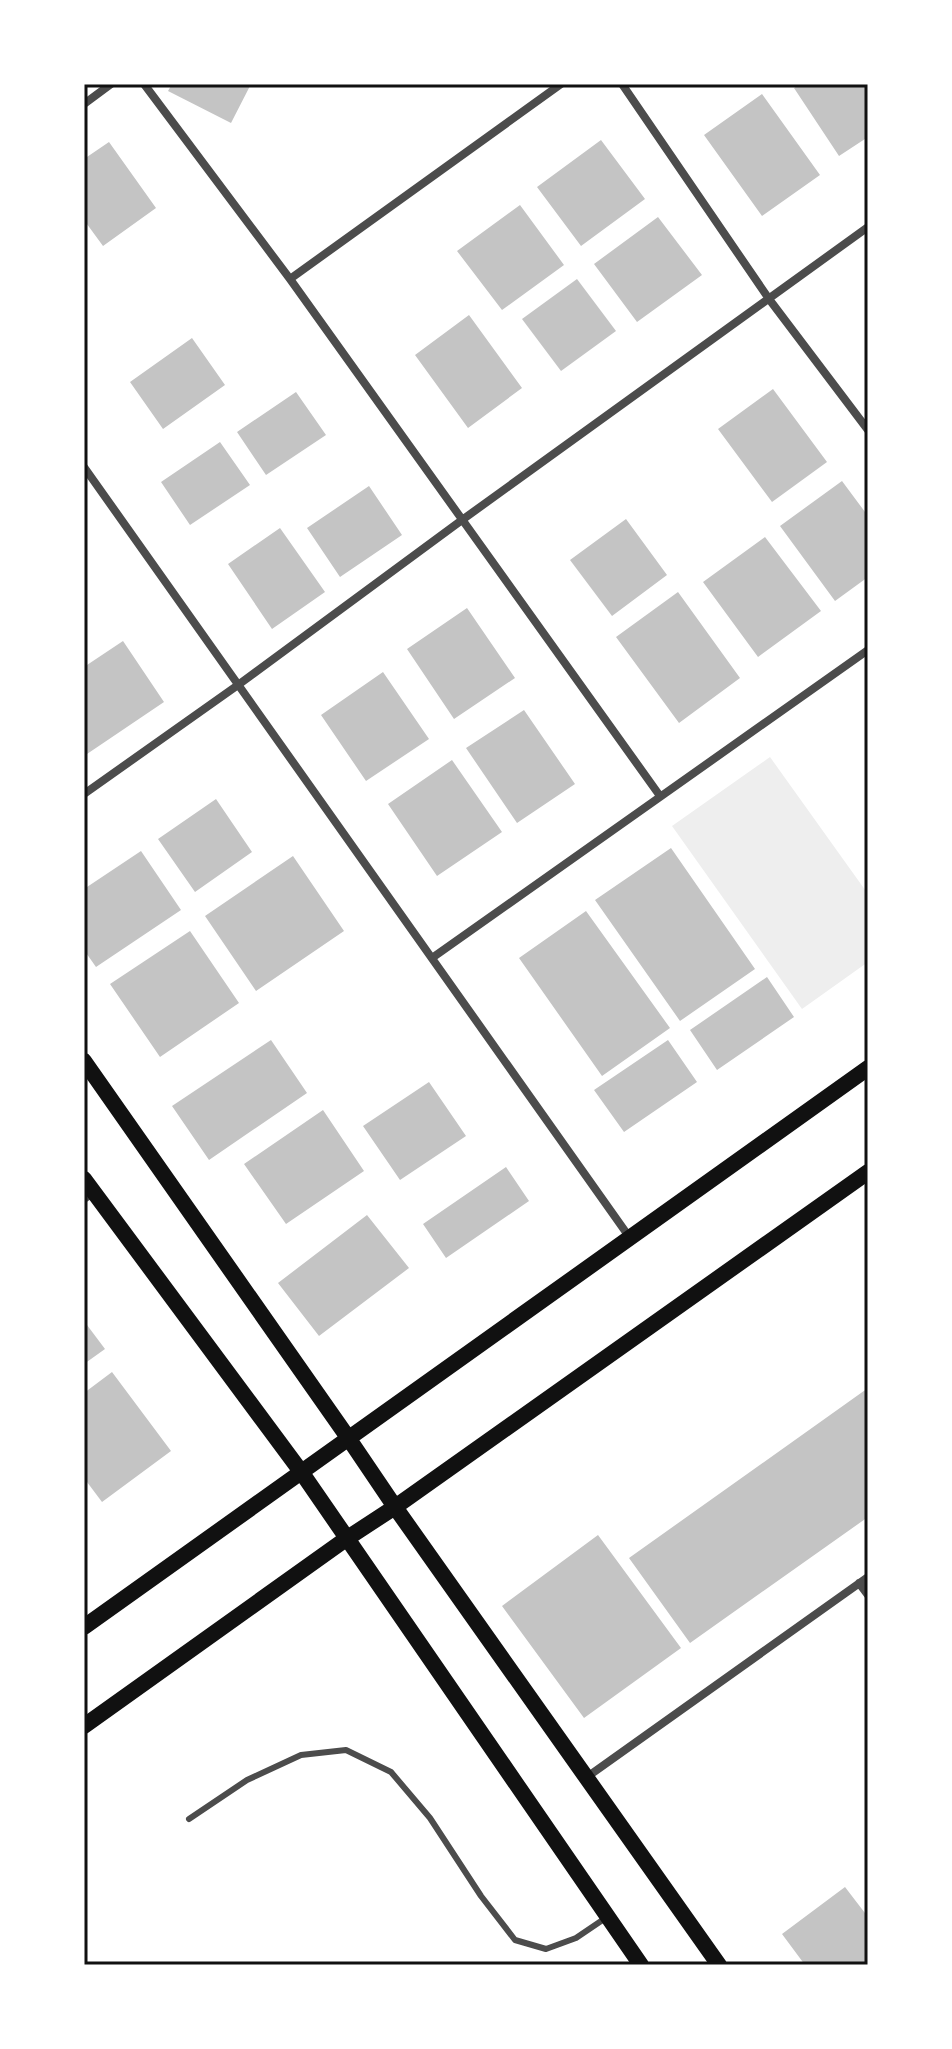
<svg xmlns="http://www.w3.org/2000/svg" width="952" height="2049" viewBox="0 0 952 2049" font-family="Inter,sans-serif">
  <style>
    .green { fill: #eee }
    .building { fill: #c4c4c4 }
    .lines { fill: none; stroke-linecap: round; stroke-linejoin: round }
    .service { stroke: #4c4c4c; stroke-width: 6 }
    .minor { stroke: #4c4c4c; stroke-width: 8 }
    .secondary { stroke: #111; stroke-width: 16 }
    .neatline { fill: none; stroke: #111; stroke-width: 3 }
  </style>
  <rect width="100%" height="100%" fill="#fff"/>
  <path class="green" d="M770 757 868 894V962L802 1009 672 826Z"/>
  <path class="building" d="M172 84H251L231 123 168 91Z
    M800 84H868V137L839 156 794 88Z
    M762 94 820 175 762 216 704 135Z
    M601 140 645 199 581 246 537 187Z
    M109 142 156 208 103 246 84 220V159Z
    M520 205 564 265 502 310 457 251Z
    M658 217 702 275 637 322 594 264Z
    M577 279 616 331 561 371 522 319Z
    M469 315 522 388 468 428 415 355Z
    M192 338 225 385 163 429 130 382Z
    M773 389 827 462 772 502 718 429Z
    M296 392 326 435 266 475 237 432Z
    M220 442 250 485 190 525 161 482Z
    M842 481 868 516V577L835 601 780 526Z
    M369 486 402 535 340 577 307 528Z
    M626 519 667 575 612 616 570 560Z
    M280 528 325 592 272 629 228 564Z
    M765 537 821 611 758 657 703 582Z
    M678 592 740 678 679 723 616 637Z
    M467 608 515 678 454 719 407 649Z
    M123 641 164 702 87 754 84 749V667Z
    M383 672 429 739 366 781 321 715Z
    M524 710 575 784 517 823 466 748Z
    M452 760 502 832 437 876 388 804Z
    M216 799 252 852 195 892 158 839Z
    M671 848 755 969 680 1021 595 900Z
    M141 851 181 910 96 967 84 950V889Z
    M293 856 344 931 256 991 205 916Z
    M586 911 670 1028 602 1076 519 958Z
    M190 931 239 1003 160 1057 110 984Z
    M767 977 794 1017 717 1070 690 1030Z
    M271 1040 307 1093 209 1160 172 1106Z
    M668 1040 697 1082 624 1132 594 1090Z
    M429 1082 466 1136 400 1180 363 1126Z
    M323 1110 364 1171 286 1224 244 1164Z
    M506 1167 529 1201 446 1258 423 1224Z
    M367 1215 409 1268 319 1336 278 1283Z
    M84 1321 105 1349 84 1364Z
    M112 1372 171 1451 102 1502 84 1478V1393Z
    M868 1388V1517L690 1643 629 1558Z
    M598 1535 681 1648 584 1718 502 1606Z
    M845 1887 868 1917V1965H805L782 1934Z"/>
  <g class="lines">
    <path class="service" d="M189 1819 247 1780 301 1755 346 1750 391 1772 430 1818 481 1896 515 1940 546 1949 576 1938 607 1917"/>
    <path class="minor" d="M144 84 290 279 660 796
      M622 84 769 299 868 430
      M84 104 111 84
      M290 279 561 84
      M84 467 630 1238
      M84 794 238 685 462 520 868 227
      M432 958 868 650
      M84 1199 94 1192
      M859 1583 868 1595
      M587 1777 868 1577"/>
    <path class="secondary" d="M84 1061 349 1439 395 1507 719 1965
      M84 1179 302 1473 641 1965
      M84 1627 868 1068
      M84 1726 346 1539 395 1507 868 1172"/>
  </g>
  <rect width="952" height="2049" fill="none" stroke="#ffffff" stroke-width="172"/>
  <rect x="86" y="86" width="780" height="1877" class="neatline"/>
</svg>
